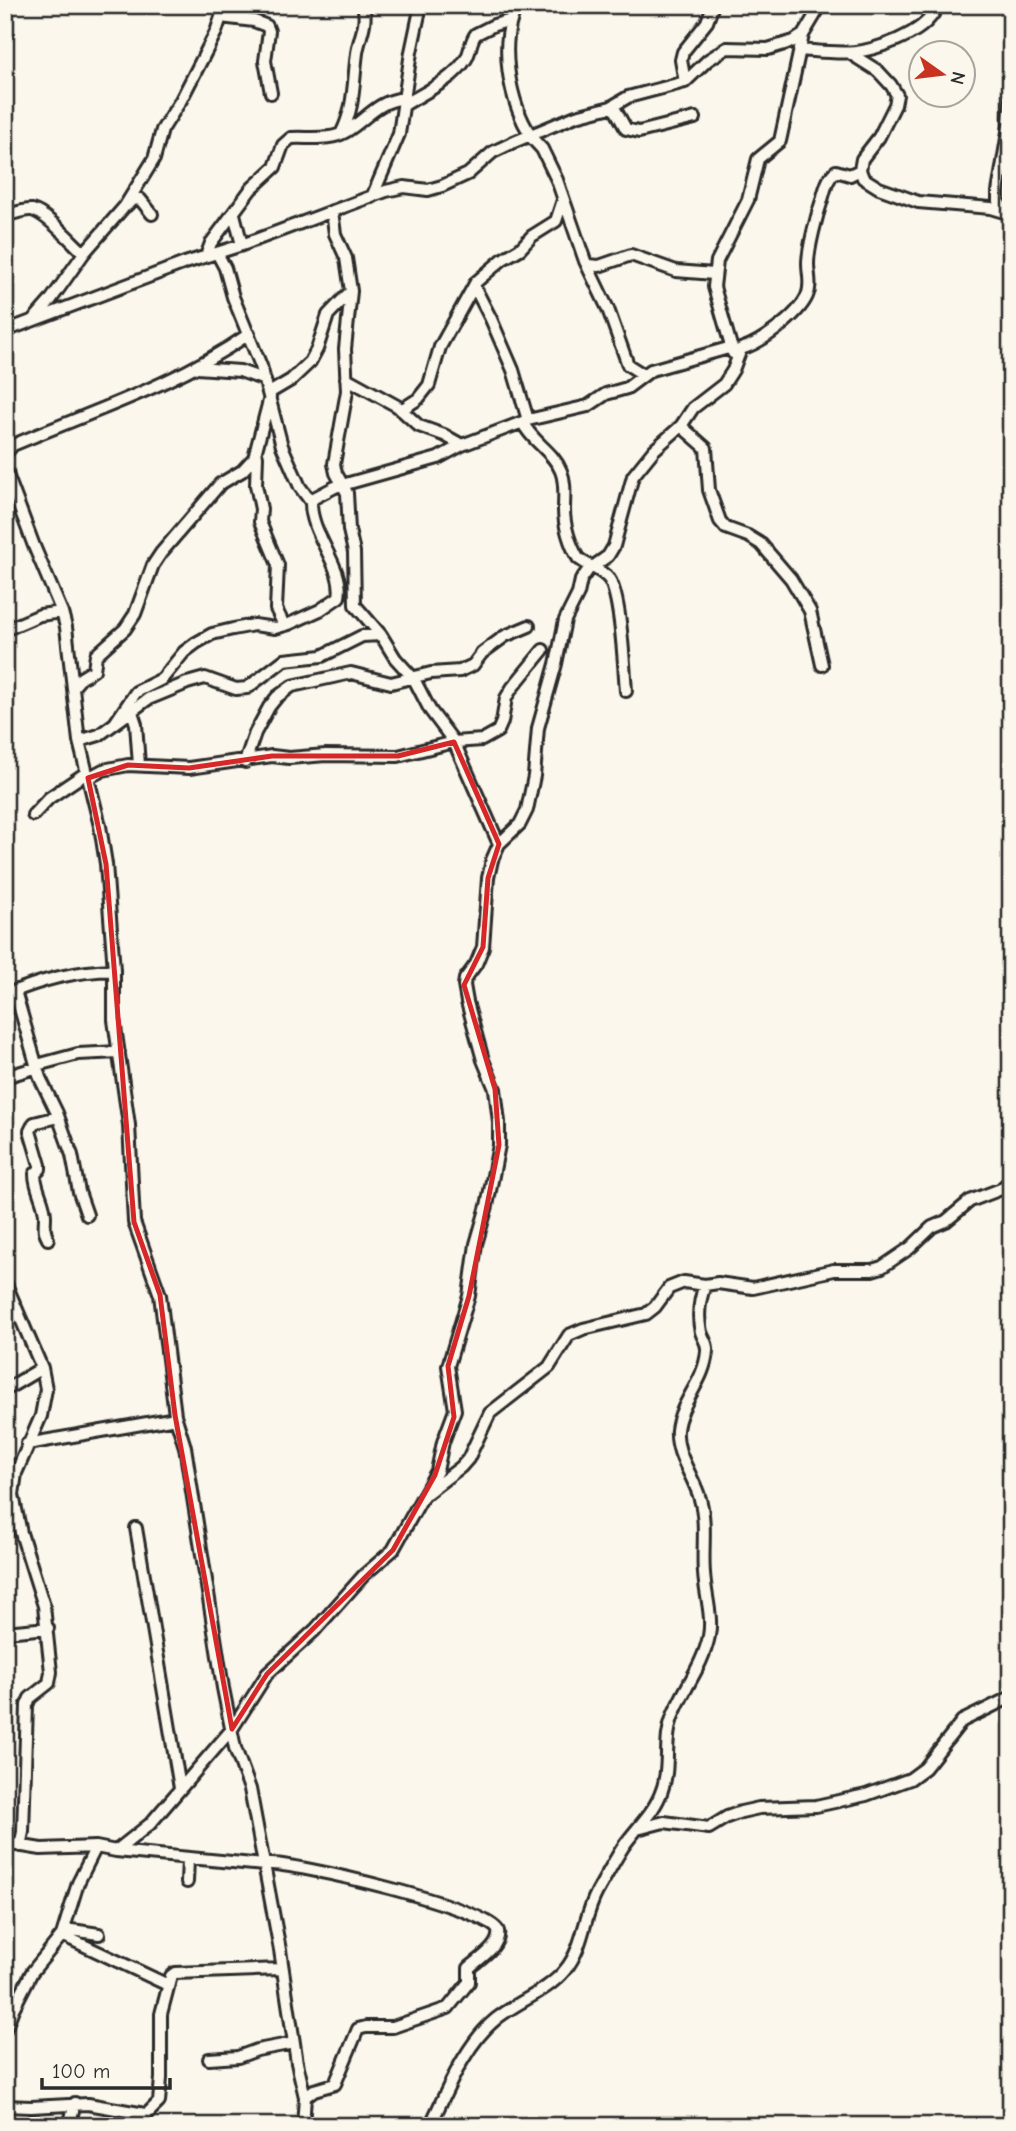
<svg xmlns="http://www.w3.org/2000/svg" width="1016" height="2131" viewBox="0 0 1016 2131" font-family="'Comic Neue',sans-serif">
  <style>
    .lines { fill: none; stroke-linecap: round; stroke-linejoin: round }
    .minor-casing { stroke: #2b2b2b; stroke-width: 16 }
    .minor { stroke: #fbf7ec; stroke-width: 10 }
    .marked { fill: none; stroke: #d62828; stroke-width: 5; stroke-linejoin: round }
  </style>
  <rect width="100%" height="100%" fill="#fbf7ec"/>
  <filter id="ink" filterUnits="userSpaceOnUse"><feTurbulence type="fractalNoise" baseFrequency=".0143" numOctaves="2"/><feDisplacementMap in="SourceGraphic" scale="14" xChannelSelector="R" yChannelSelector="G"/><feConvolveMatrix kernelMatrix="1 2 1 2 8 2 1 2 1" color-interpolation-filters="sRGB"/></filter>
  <g filter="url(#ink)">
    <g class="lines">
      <g class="minor-casing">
        <path id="minor" d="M519 5C496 35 510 107 531 135
          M221 17 254 21 267 26 269 31 265 61 271 93
          M799 50C841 53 857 57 897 40 917 31 928 24 939 5
          M851 54 878 71 891 85 897 95 895 105 879 137 862 159 860 170 863 178 879 188 918 202 991 208 1011 214
          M685 82 681 60 683 52 707 22 713 5
          M404 105C425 92 453 80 466 59 471 51 470 41 476 34L494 25 511 20
          M611 107 628 97 685 82 708 60 727 48 768 49 794 41 803 35
          M341 134C355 107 353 82 357 53 360 34 368 24 363 5
          M530 136 542 149 557 180 585 261 608 309 628 365 644 375
          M372 197 399 134 411 52 421 5
          M126 206 132 200 140 199 152 214
          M332 211 335 234 346 258 351 291 345 349 347 391 334 464 336 473 347 493 349 530 354 552 355 605 381 635 395 658 414 679 430 710 454 742 499 844
          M1005 212 998 201V192L1009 126 1011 93
          M234 214 242 245
          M5 216C13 214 24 209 32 210 46 213 73 243 84 253
          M217 253 225 268 233 297 261 366 282 446 300 487 311 502
          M206 256 211 243 251 189 275 167 283 145 291 138C310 137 331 141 347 131 369 117 377 101 405 98
          M588 265 599 266 631 255 676 271 714 274
          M474 286 491 319 513 370 528 420
          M36 317 50 301 84 253 125 206 154 159 162 130 181 100 216 32 225 5
          M5 331 185 263 242 245 386 191 404 187 428 190 442 186 468 174 493 152 514 142 576 116 611 107 616 111 626 129 639 132 695 118
          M733 353 714 287 717 261 748 200 758 159 780 141 803 35 821 5
          M197 368 240 371 265 380
          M346 378 397 406 419 426 444 435 462 445
          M269 393 291 380 310 362 317 349 328 315 351 291
          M401 410 418 399 429 385 440 347 476 282 503 259 520 249 532 236 556 221 563 200
          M523 423C532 442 553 451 561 471 566 483 564 497 564 510 564 525 570 545 578 558 587 566 601 569 609 579 621 596 624 667 626 691
          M681 426 706 448 709 490 720 521 726 528 748 536 761 544 791 579 810 611 822 665
          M5 454 13 445C93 411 176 385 249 334
          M257 456 256 485 261 509 260 522 278 565 276 609 284 625
          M5 469 34 546 62 612 66 627 79 741 100 826 106 864 114 970V1020L129 1125 134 1222 160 1295 175 1415 185 1447 223 1688 235 1748 250 1789 280 1950 297 2063 305 2097 303 2126
          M5 630 40 615 62 612
          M74 686 81 678 94 670 96 655 125 629 135 614 153 565 161 553 220 484 242 471 254 458 270 397
          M131 709 136 724 139 765
          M115 723 136 692 162 679 184 652 196 643 212 634 233 629 254 625 275 628 289 624 320 610 339 597C345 567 310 535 311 502L314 498 335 487 438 458 462 445 528 420 588 406 606 394 627 388 651 370 732 347
          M79 741 99 735 148 699 187 683 205 678 236 689 247 688 284 660 322 656 362 636 381 635
          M245 762 255 733 269 707 277 697 292 686 351 673 391 683 431 673 460 671 473 665 482 653 505 636 529 626
          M88 778 103 770 128 765 189 768 272 756 289 758 326 755 398 756 454 742 482 740 498 731 502 722 506 698 512 688 543 650
          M33 815 49 798 86 773
          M15 991 40 1078 57 1113 72 1155 79 1192 87 1215
          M5 995C41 980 74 971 114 970
          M37 1065 78 1054 119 1052
          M5 1077 38 1067
          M48 1239C43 1231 45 1225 45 1216 45 1202 35 1189 35 1174L40 1169V1165L30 1131 34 1123 58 1117
          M5 1282 42 1368 46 1389 41 1416 16 1473 13 1495 21 1533 44 1606 51 1672 49 1683 30 1698 27 1705 23 1832 20 1846
          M5 1390 42 1368
          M27 1444 176 1418
          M427 1493 461 1467 468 1459 490 1413 549 1367 569 1335 583 1329 646 1314 655 1307 669 1288 684 1282 705 1285 718 1283 753 1288 834 1270H872L882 1267 910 1248 932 1227 946 1221 970 1201 1001 1189 1011 1180
          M136 1528 180 1788
          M5 1632 48 1628
          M637 1829 664 1822 709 1828 727 1817 741 1812 759 1808 816 1806 866 1795 910 1779 925 1768 962 1721 1011 1697
          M5 1843 41 1849 96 1847 116 1851 264 1865
          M116 1851 150 1824 232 1729 267 1674 315 1630 364 1575 393 1550 437 1471 443 1442 455 1410 448 1366 469 1296 476 1244 487 1206 499 1145V1122L495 1089 483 1060 467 1002 464 985 465 979 476 964 483 947 488 878 492 860 499 844 520 824 527 810 534 776 538 728 556 664 565 620 578 594 581 580 588 570 608 556 614 546 633 476 654 450 681 426 693 408 724 384 733 370 741 349C761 343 798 316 807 296 812 285 808 275 808 264 808 248 817 215 822 200 825 190 827 178 836 171L850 175 860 170
          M264 1864C289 1860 495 1910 498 1931 501 1946 479 1959 469 1968V1982L448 2008 393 2027H366L358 2029 335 2084 314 2090 305 2097
          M187 1882 188 1859
          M65 1929 99 1934
          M62 1935 168 1985
          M5 2030 13 2009 32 1972 62 1935 78 1883 96 1847
          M209 2059 238 2057 257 2050 294 2043
          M5 2106 31 2107 88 2104 145 2114
          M69 2126 75 2103
          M135 2126 159 2102 161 2078V2014L171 1976 175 1973 281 1969
          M430 2126C447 2091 465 2044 496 2019 518 2001 547 1992 565 1970 584 1947 583 1918 597 1892 605 1878 614 1861 623 1847 636 1828 655 1812 662 1790 671 1767 663 1742 672 1718 683 1689 703 1666 709 1636 713 1616 705 1594 704 1573 702 1549 707 1523 700 1499 694 1476 675 1455 677 1430 680 1402 705 1381 707 1351 708 1343 703 1339 701 1332 697 1315 699 1301 705 1285"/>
      </g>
      <use href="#minor" class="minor"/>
    </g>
  </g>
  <path class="marked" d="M454 742 499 844 488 878 483 947 464 985 495 1089 499 1145 469 1296 448 1366 454 1417 435 1475 393 1550 267 1674 232 1729 175 1415 160 1295 134 1222 106 864 88 778 128 765 189 768 272 756H398Z"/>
  <rect width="1016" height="2131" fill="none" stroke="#fbf7ec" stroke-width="28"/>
  <rect x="14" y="14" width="988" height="2103" fill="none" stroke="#2b2b2b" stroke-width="2.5" filter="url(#ink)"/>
  <g transform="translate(942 74) rotate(104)"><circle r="33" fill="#fbf7ec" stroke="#a8a59f" stroke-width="2"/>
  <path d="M0-5L12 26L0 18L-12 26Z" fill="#c8321e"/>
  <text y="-10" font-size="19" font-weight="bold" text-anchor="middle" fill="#2b2b2b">N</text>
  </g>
  <path d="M42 2078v10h128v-10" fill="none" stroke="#2b2b2b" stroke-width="3.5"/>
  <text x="52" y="2078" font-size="21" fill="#2b2b2b" stroke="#fbf7ec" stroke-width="5" paint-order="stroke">100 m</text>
</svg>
